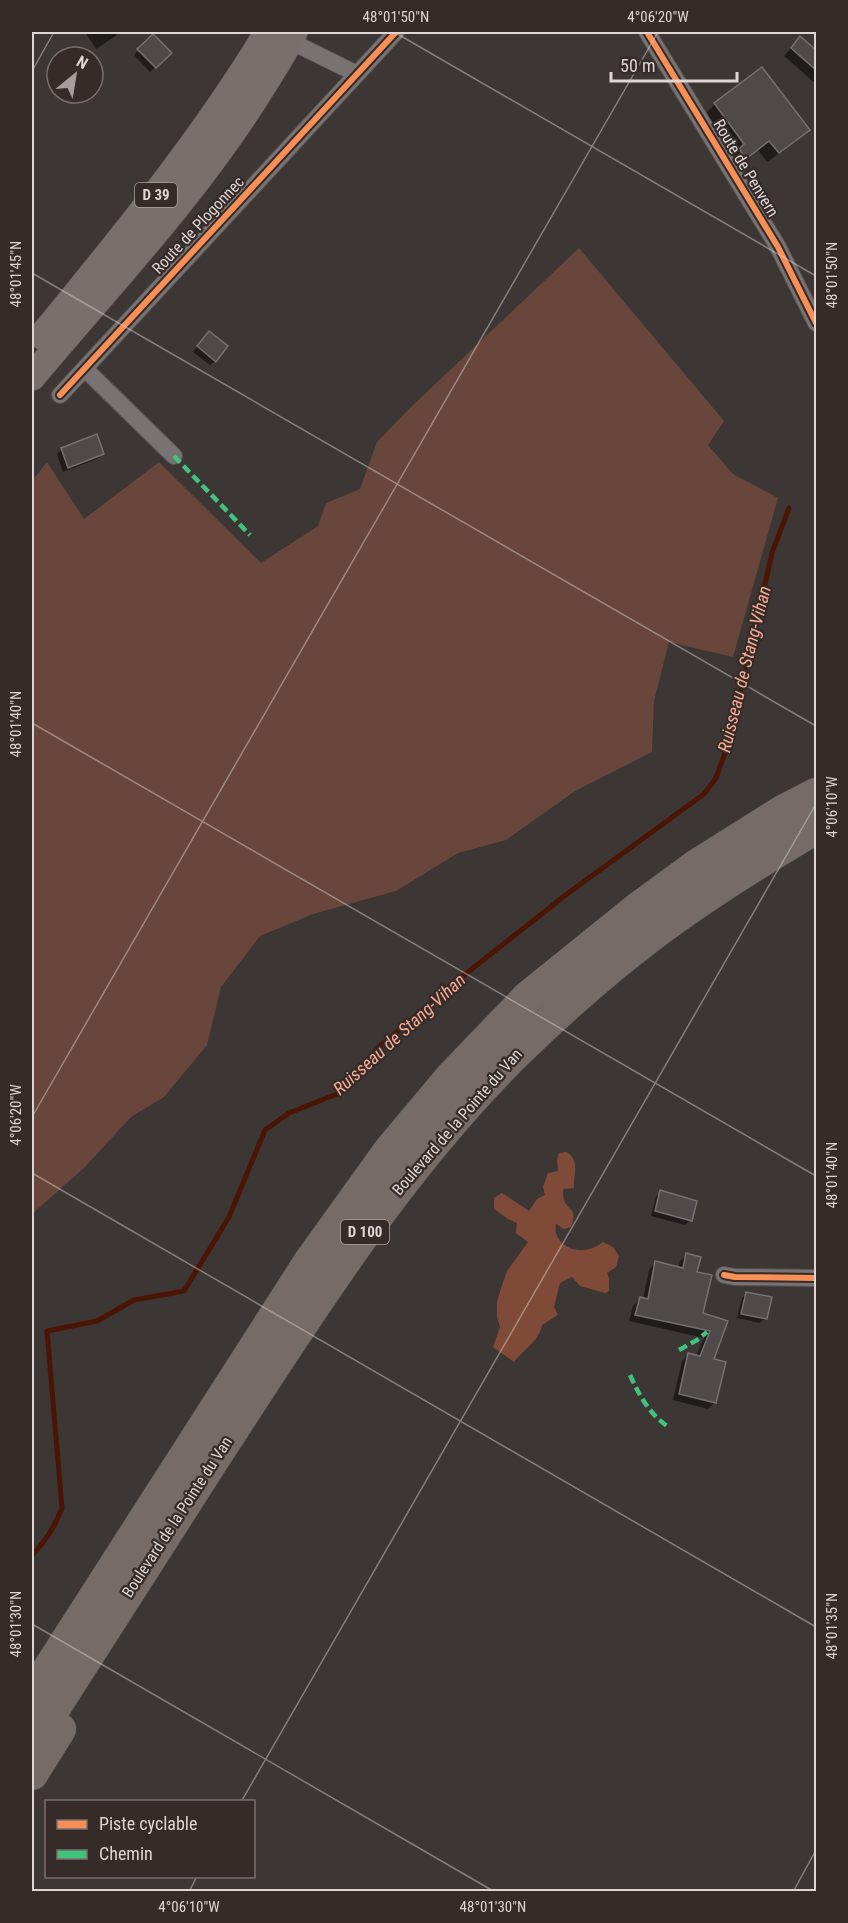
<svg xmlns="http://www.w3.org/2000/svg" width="848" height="1923" viewBox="0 0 848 1923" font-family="'Roboto Condensed',sans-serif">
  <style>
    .green { fill: #69463c }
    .forest { fill: #804a38 }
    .shadow { fill: #0007 }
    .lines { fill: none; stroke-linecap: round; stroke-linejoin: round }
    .stream { stroke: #4a1505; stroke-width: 5 }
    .building { fill: #4f4a49; stroke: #767170; stroke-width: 1.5 }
    .street-casing { stroke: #585351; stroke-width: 18 }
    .primary-casing { stroke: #585351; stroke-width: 28 }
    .highway-casing { stroke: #585351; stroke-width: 33 }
    .street { stroke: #787372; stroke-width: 16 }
    .primary { stroke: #78706d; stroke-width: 27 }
    .highway { stroke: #766b67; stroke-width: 32 }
    .quiet { stroke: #40c37c; stroke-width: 4.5; stroke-dasharray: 9 4.5; stroke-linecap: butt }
    .cycleway-casing { stroke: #352b28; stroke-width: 10 }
    .cycleway { stroke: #f78f57; stroke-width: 6 }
    .ticks { fill: none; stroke: #ddd6d4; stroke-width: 1.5; stroke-opacity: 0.45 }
    .labels { text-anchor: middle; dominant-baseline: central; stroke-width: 4.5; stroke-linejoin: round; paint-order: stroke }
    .shield { fill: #352b28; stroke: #aba3a0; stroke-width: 1.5 }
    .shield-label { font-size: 15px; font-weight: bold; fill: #ddd6d4 }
    .street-label { font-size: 16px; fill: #ddd6d4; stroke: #352b28 }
    .water-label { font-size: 18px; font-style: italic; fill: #f6aa92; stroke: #352b28 }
    .neatline { fill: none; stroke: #ddd6d4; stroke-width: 2 }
    .ticks-label { font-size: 15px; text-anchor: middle; fill: #ddd6d4 }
  </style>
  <rect width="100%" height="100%" fill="#3c3634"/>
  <path class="green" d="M579 248 724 421 708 445 733 474 778 498 733 657 669 642 654 701 652 752 575 791 506 840 458 853 396 891 313 914 260 936 221 987 207 1045 164 1097 131 1117 84 1168 32 1214V481L47 462 84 519 159 462 261 563 318 526 326 503 360 489 377 442 411 407Z"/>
  <path class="forest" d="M566 1152C581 1160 573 1174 574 1188L563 1189C563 1190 563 1199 564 1200 569 1213 578 1207 571 1227L564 1229 556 1224C552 1242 573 1254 589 1249 594 1248 599 1245 603 1242L613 1247 619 1256 616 1267 607 1273 609 1278V1291L605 1293 580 1286 572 1277 560 1283 554 1307 558 1315 542 1325C540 1340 523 1350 514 1362L493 1347 500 1327 497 1317V1302L501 1288 507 1271 528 1242 516 1233 517 1223 508 1219 494 1209V1198L502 1193 529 1211 537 1199 545 1195 543 1187 548 1173 558 1171 557 1160 559 1153Z"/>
  <path class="shadow" d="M85 32H116L117 35 96 49Z
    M153 36 170 53 150 72 134 55Z
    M793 46 814 50 816 48V84L784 56Z
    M762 69 808 130 798 140 767 162 758 150 735 168 729 161 735 155 704 115 715 104Z
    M204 337 215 361 210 365 193 352Z
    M62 449 102 454 97 459 63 472 57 454Z
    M661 1192 690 1220 685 1225 651 1216 656 1197Z
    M687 1255 695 1273 701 1314 726 1322 712 1361 715 1402 708 1409 673 1400 682 1361 689 1354 696 1356 704 1338 629 1321 633 1306 640 1299H643L649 1270 655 1263 678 1269 680 1261Z
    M747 1293 765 1318 760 1323 737 1318 742 1298Z"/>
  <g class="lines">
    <path class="stream" d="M32 1555C46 1541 55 1526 62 1508L47 1331 97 1321 134 1300 184 1291 229 1217 265 1130 289 1113 337 1094 380 1046 468 972 567 894 704 794 716 778 730 739 772 553 789 508"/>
  </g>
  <path class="building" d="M153 34 172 53 156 68 137 49Z
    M800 36 816 50V70L791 48Z
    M762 67 810 130 779 153 769 141 746 159 739 149 744 144 714 103Z
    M209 331 228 346 216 362 197 346Z
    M97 434 104 454 68 468 61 448Z
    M660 1190 697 1201 692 1221 655 1211Z
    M686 1253 701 1257 697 1272 712 1275 703 1313 728 1321 714 1359 726 1362 716 1403 679 1394 688 1353 700 1356 710 1331 635 1315 640 1297 648 1299 655 1261 683 1268Z
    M746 1292 772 1297 767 1319 741 1314Z"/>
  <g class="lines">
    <g class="street-casing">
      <path id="street" d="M647 32 778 247 816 323
        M282 37 357 74
        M85 369 174 456
        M60 395 396 32
        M724 1275 735 1277 816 1278"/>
    </g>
    <g class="primary-casing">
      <path id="primary" d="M42 336C123 237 202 141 268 32
        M32 377C109 285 193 197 257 95 270 74 284 54 294 32"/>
    </g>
    <g class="highway-casing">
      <path id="highway" d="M32 1695 310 1261 389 1151 451 1077 528 997 637 909 697 865 783 811 816 794
        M32 1743C105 1628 179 1512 254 1397 332 1277 411 1158 513 1056 557 1013 603 972 652 935 704 896 760 861 816 828
        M32 1774 60 1729"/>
    </g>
    <use href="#street" class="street"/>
    <use href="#primary" class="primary"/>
    <use href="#highway" class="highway"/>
    <path class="quiet" d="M174 456 250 535
      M679 1350 697 1340 707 1332
      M630 1375C640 1397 650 1415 670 1428"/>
    <g class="cycleway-casing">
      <path id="cycleway" d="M647 32 778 247 816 323
        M60 395 396 32
        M724 1275 735 1277 816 1278"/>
    </g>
    <use href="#cycleway" class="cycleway"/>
  </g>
  <path class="ticks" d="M394 32 816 276M32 71 54 32M32 273 816 726M32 723 816 1176M32 1117 658 32M32 1173 816 1627M32 1624 495 1892M241 1802 816 804M189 1892 197 1876M793 1892 816 1850"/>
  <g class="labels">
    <g class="shield">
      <rect x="135" y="183" width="42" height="24" rx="4.5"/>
      <rect x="341" y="1220" width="48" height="24" rx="4.5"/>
    </g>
    <g class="shield-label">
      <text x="156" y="195">D 39</text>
      <text x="365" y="1232">D 100</text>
    </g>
    <g class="street-label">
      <text transform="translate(746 168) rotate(59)">Route de Penvern</text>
      <text transform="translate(198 225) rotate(-47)">Route de Plogonnec</text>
      <text transform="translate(457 1122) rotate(-49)">Boulevard de la Pointe du Van</text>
      <text transform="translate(177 1517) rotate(-57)">Boulevard de la Pointe du Van</text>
    </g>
    <g class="water-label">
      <text transform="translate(744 669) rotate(-76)">Ruisseau de Stang-Vihan</text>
      <text transform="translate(399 1034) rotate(-42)">Ruisseau de Stang-Vihan</text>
    </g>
  </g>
  <rect width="848" height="1923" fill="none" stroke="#352b28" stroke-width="66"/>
  <rect x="45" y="1800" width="210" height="78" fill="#352b28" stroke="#786f6d" stroke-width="1.5"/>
  <rect x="57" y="1820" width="30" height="9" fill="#f78f57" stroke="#786f6d" stroke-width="1.5"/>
  <text x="99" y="1830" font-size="18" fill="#ddd6d4">Piste cyclable</text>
  <rect x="57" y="1850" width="30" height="9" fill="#40c37c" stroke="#786f6d" stroke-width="1.5"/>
  <text x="99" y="1860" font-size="18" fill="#ddd6d4">Chemin</text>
  <g transform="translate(75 75) rotate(30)"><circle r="28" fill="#352b28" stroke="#786f6d" stroke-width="1.5"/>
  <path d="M0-4.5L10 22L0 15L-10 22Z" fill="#a59e9c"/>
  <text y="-9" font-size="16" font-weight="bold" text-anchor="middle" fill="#ddd6d4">N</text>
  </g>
  <path d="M611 72v9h126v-9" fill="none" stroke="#ddd6d4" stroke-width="3"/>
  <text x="620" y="72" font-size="18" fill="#ddd6d4" stroke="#352b28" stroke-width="4.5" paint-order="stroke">50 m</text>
  <rect x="33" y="33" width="782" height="1857" class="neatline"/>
  <g class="ticks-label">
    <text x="396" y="22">48°01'50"N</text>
    <text x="658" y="22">4°06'20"W</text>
    <text transform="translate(16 274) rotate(-90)" y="5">48°01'45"N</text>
    <text transform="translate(832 275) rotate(-90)" y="5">48°01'50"N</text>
    <text transform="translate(16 724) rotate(-90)" y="5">48°01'40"N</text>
    <text transform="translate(832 807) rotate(-90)" y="5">4°06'10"W</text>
    <text transform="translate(16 1115) rotate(-90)" y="5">4°06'20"W</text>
    <text transform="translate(832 1175) rotate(-90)" y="5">48°01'40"N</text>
    <text transform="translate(16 1624) rotate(-90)" y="5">48°01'30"N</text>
    <text transform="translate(832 1626) rotate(-90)" y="5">48°01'35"N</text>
    <text x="189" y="1912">4°06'10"W</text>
    <text x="493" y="1912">48°01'30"N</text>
  </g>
</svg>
